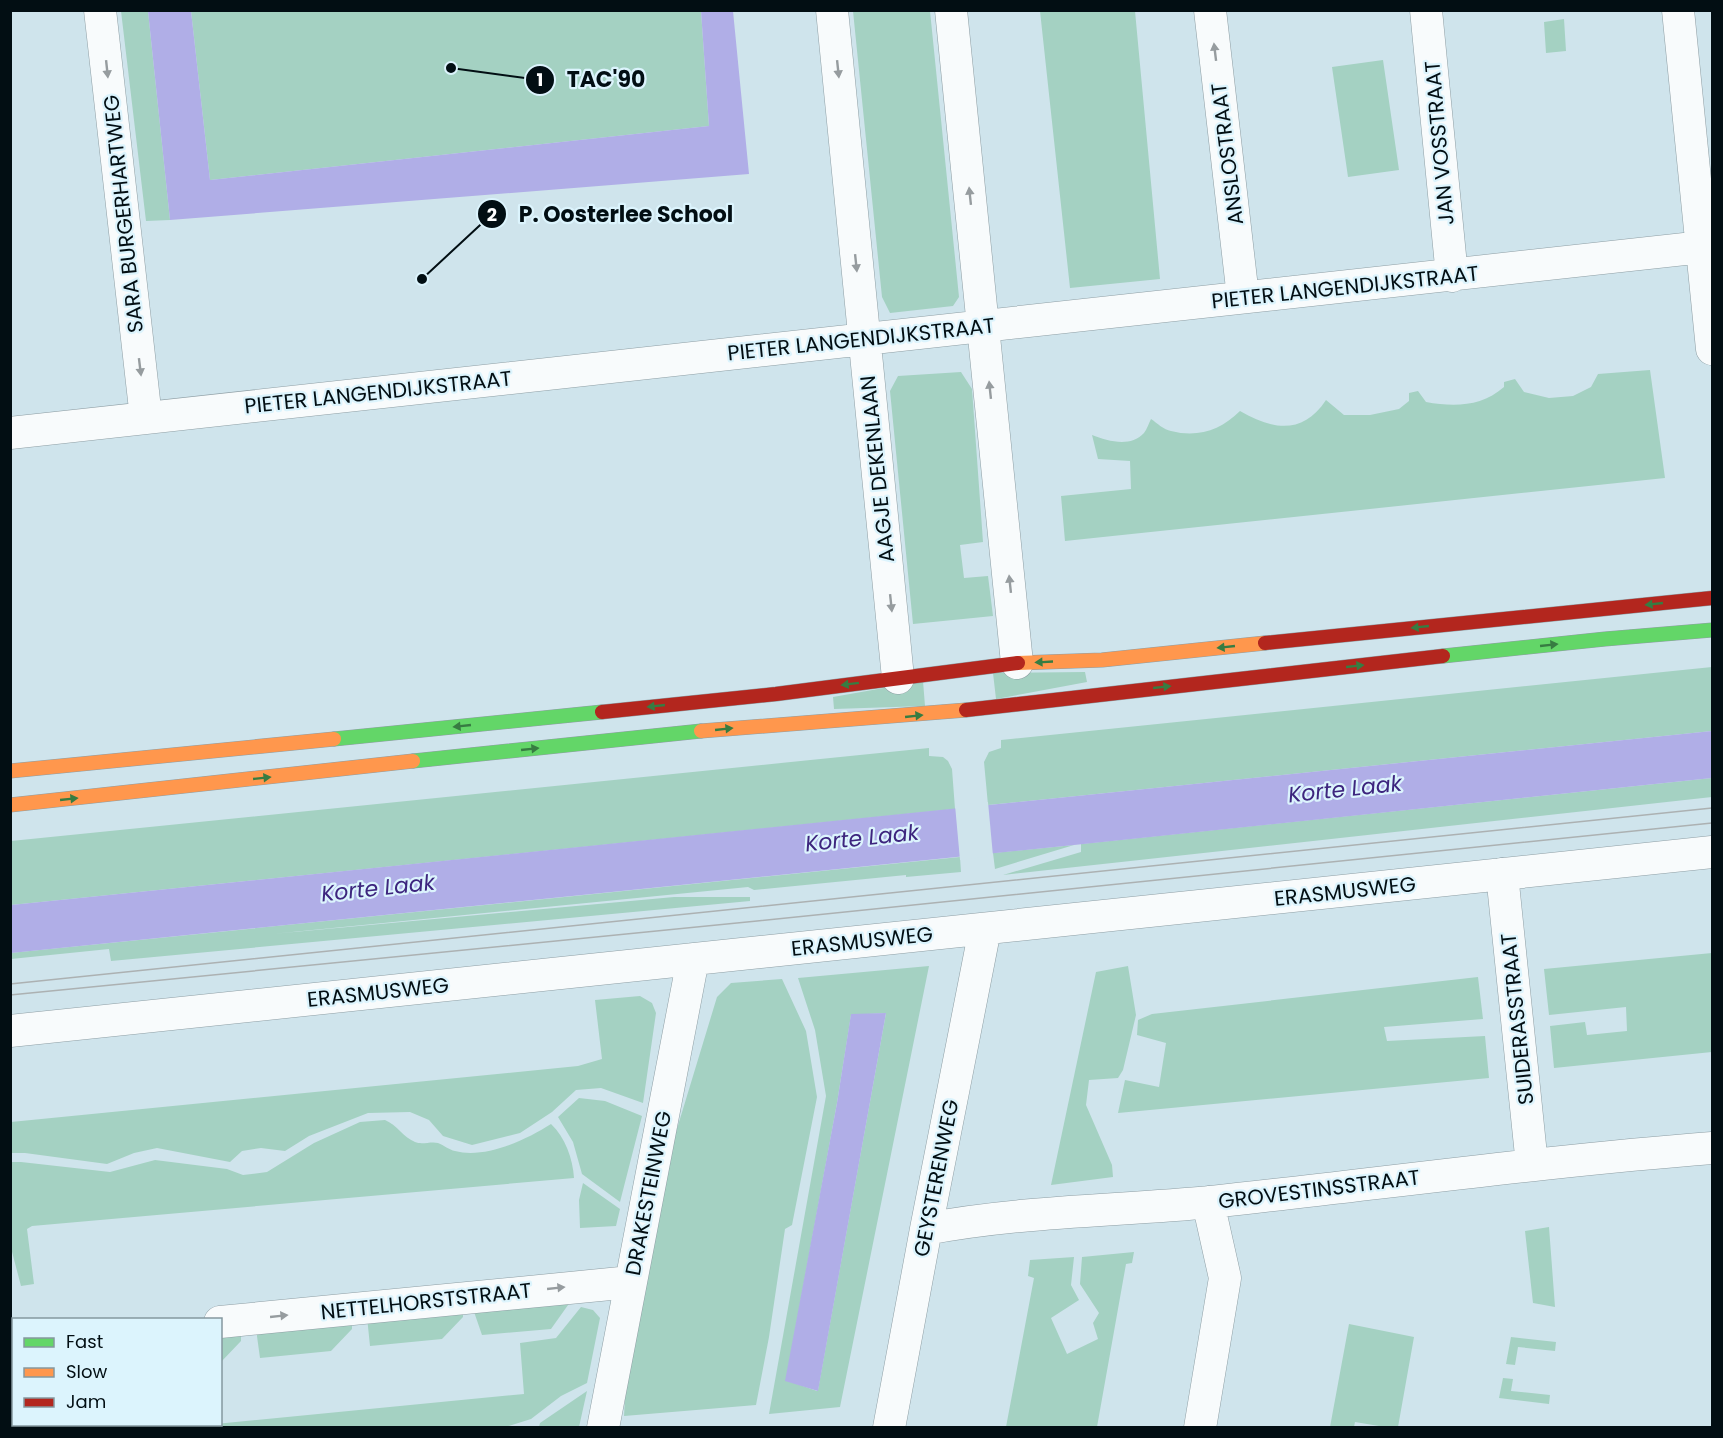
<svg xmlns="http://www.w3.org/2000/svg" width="1723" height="1438" viewBox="0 0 1723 1438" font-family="Poppins,sans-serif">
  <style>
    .green { fill: #a4d1c2; fill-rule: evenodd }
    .water { fill: #b0aee7 }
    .pier { fill: #cfe4ec }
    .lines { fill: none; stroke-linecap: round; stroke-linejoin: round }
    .street-casing { stroke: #8e9ea4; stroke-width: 33 }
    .fast-casing { stroke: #8e9ea4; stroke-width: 15 }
    .slow-casing { stroke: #8e9ea4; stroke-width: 15 }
    .jam-casing { stroke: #8e9ea4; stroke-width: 15 }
    .street { stroke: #f8fbfc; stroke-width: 32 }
    .fast { stroke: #63d668; stroke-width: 14 }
    .slow { stroke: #ff974d; stroke-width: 14 }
    .jam { stroke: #b3261e; stroke-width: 14 }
    .tram { stroke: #acb1b2; stroke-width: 1.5 }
    .oneway { fill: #969c9f }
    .oneway2 { fill: #377c42 }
    .labels { text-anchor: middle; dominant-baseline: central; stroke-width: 4.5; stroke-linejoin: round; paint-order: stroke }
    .street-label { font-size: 21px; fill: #020e13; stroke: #dcf4fd }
    .water-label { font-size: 22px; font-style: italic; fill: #3d257e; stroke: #dcf4fd }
    .leader { fill: none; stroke: #020e13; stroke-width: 2 }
    .callout-dot { fill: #020e13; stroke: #dcf4fd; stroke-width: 2 }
    .mark-label { font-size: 18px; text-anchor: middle; font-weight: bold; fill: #fff }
    .callout-label { font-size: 22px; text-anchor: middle; font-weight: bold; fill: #020e13; stroke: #dcf4fd; stroke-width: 4.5; stroke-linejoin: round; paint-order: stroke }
  </style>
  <rect width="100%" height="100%" fill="#cfe4ec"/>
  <path class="green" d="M121 11H148L170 220 146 221Z
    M191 11H701L709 126 210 180Z
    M853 11H930L959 297 953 306 890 313 882 297Z
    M1040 11H1135L1160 279 1070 288Z
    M1564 19 1566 51 1546 53 1544 22Z
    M1383 60 1399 170 1348 177 1332 67Z
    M1650 370 1665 478 1065 541 1061 496 1131 489 1130 461 1098 459 1092 435C1108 441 1130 448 1144 433 1147 429 1149 423 1151 419 1157 423 1164 430 1171 431 1198 438 1221 430 1240 411 1273 430 1303 435 1326 400L1344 415H1370L1399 409 1409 401V393L1418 391 1426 402C1454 407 1481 407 1504 387V382L1515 379 1524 392 1549 398 1573 396 1591 387 1598 374Z
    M961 372 972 389 983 542 960 545 964 578 988 576 993 616 913 624 890 391 898 376Z
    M1712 667V731L988 805 984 762 989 752 1001 748V740Z
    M1085 672 1087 682 996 699 993 673Z
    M923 681 925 706 834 709 833 697Z
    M929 748V756L943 757 948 761 952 769 955 809 11 905V841Z
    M1712 778V797L1003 875 1081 852V844Z
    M1074 845 995 869 993 853Z
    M960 857 961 872 906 877V875L754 890 748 887 272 934 674 897H750V901L111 961 109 949 11 959 10 953Z
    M1712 953V1052L1554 1068 1550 1026 1585 1022 1587 1035 1627 1031 1626 1007 1549 1015 1544 969Z
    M929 966 840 1407 769 1414 826 1096 815 1030 798 978ZM886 1013 818 1390 817 1391 786 1380 837 1103 851 1015Z
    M1128 966 1136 1015 1123 1070 1118 1078 1089 1080 1086 1105 1112 1165 1113 1177 1051 1185 1096 972Z
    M1478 977 1483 1019 1384 1027 1387 1041 1485 1036 1489 1078 1118 1113 1125 1080 1159 1087 1166 1043 1137 1035 1138 1020 1152 1014Z
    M782 979 806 1031 817 1097 792 1225 785 1229 769 1337 756 1405 624 1416 632 1277 717 997 731 983Z
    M640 996 652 1003 656 1013 643 1103 601 1088 576 1090 552 1112 520 1133 472 1145 443 1136 429 1120 410 1112 368 1113 309 1136 285 1151 261 1148 242 1151 230 1162 157 1148 134 1153 107 1164 25 1153H11V1122L578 1066 602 1059 595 1000Z
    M579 1098 605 1101 642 1116 620 1202 582 1174 573 1142 558 1117Z
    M385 1120C397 1125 403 1137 415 1142 422 1145 431 1141 438 1143 444 1145 449 1150 455 1151 485 1159 526 1140 551 1124 565 1137 573 1159 574 1178L32 1226 27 1229 34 1284 21 1286 11 1248V1162H21L110 1172 155 1160 227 1169 243 1175 267 1172 314 1143 360 1122Z
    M583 1183 620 1209 616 1226 580 1228 579 1200Z
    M1549 1227 1555 1307 1533 1303 1525 1231Z
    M1134 1252 1132 1263 1126 1264 1097 1427H1006L1034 1278 1028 1276 1030 1260 1074 1257 1071 1285 1079 1300 1051 1318 1067 1354 1098 1339 1093 1323 1099 1313 1080 1284 1082 1257Z
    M573 1298 551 1329 482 1335 472 1306Z
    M581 1307 593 1310 600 1318 587 1383 561 1396 531 1419 502 1428 185 1427 524 1394 520 1343 556 1338Z
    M463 1308V1317L442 1339 370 1346 367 1317Z
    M352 1320V1329L331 1351 260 1358 256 1329Z
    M1349 1324 1414 1337 1398 1427H1385L1355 1422 1354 1427H1330Z
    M241 1331V1341L221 1362V1334Z
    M1511 1337 1556 1342 1555 1351 1518 1347 1515 1365 1506 1364Z
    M1503 1378 1513 1379 1511 1391 1550 1395 1549 1404 1499 1398Z
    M587 1391 579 1427H539L540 1423Z"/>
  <path class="water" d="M148 11H191L210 180 709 126 701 11H733L749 174 170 220Z
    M1712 731V778L1074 845 11 953V905Z
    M886 1013 818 1391 785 1381 837 1103 851 1014Z"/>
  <path class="pier" d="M988 802 993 856 960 860 955 805Z"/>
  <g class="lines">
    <g class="street-casing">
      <path id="street" d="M100 10 146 418
        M832 10 898 678
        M951 10 1017 663
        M1210 10 1243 297
        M1426 10 1452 276
        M1678 10 1712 349
        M10 433 1712 246
        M1502 874 1532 1165
        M10 1031 1712 852
        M926 1229C1020 1211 1116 1211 1211 1202 1378 1184 1545 1161 1712 1148
        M220 1322 631 1282
        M10 1342H14
        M10 1373 14 1385
        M23 1424 24 1428
        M603 1428 693 959
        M889 1428 926 1229 985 929
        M1200 1428 1225 1278 1208 1202"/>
    </g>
    <g class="fast-casing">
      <path id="fast" d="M1443 656 1605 639 1712 630
        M334 739 602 712
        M413 761 701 731"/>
    </g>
    <g class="slow-casing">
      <path id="slow" d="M1018 663 1102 660 1265 643
        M701 731 966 710
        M10 771 334 739
        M10 805 413 761"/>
    </g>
    <g class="jam-casing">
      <path id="jam" d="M1265 643 1712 598
        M966 710 1443 656
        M602 712 776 694 1018 663"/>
    </g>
    <use href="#street" class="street"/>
    <use href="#fast" class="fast"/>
    <use href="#slow" class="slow"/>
    <use href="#jam" class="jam"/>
    <path class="tram" d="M10 984 1712 808
      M10 995 757 921 1712 823"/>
  </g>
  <defs><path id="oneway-solid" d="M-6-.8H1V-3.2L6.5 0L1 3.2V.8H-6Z" transform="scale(1.5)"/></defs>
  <g class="oneway">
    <use href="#oneway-solid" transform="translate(1215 52) rotate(-97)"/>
    <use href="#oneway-solid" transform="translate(107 69) rotate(84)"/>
    <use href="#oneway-solid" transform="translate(838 69) rotate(84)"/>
    <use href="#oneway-solid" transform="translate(970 196) rotate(-96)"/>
    <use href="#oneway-solid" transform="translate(856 263) rotate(84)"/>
    <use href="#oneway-solid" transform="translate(140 367) rotate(83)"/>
    <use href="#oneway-solid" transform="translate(990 390) rotate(-96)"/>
    <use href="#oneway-solid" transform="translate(1010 584) rotate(-96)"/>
    <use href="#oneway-solid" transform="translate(891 603) rotate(84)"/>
    <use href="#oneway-solid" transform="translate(556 1288) rotate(-6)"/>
    <use href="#oneway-solid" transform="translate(279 1316) rotate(-6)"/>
  </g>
  <g class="oneway2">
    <use href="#oneway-solid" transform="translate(1654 604) rotate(174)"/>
    <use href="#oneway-solid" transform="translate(1420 627) rotate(174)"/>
    <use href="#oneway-solid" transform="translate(1549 645) rotate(-6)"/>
    <use href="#oneway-solid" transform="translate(1226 647) rotate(174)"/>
    <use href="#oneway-solid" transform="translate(1044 662) rotate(177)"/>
    <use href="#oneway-solid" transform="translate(1355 666) rotate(-6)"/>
    <use href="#oneway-solid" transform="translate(850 684) rotate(173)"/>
    <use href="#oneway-solid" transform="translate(1162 687) rotate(-6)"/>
    <use href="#oneway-solid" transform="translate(656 706) rotate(174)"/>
    <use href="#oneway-solid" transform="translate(914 716) rotate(-6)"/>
    <use href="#oneway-solid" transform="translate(462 726) rotate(174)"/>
    <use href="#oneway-solid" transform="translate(724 729) rotate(-6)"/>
    <use href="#oneway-solid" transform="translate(530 749) rotate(-6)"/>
    <use href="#oneway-solid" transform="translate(262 778) rotate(-6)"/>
    <use href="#oneway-solid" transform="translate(69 799) rotate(-6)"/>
  </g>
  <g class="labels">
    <g class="street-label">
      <text transform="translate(1439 143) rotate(-95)">JAN VOSSTRAAT</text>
      <text transform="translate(1227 154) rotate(-97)">ANSLOSTRAAT</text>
      <text transform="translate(123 214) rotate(-96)">SARA BURGERHARTWEG</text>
      <text transform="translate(1345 287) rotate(-6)">PIETER LANGENDIJKSTRAAT</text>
      <text transform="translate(861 339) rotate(-6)">PIETER LANGENDIJKSTRAAT</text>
      <text transform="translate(378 392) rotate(-6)">PIETER LANGENDIJKSTRAAT</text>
      <text transform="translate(877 469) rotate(-96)">AAGJE DEKENLAAN</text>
      <text transform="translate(1345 891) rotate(-6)">ERASMUSWEG</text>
      <text transform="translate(862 941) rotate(-6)">ERASMUSWEG</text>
      <text transform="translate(378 992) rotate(-6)">ERASMUSWEG</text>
      <text transform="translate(1517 1019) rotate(-96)">SUIDERASSTRAAT</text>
      <text transform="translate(936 1178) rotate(-79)">GEYSTERENWEG</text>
      <text transform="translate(1319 1189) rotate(-7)">GROVESTINSSTRAAT</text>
      <text transform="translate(648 1193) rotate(-79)">DRAKESTEINWEG</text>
      <text transform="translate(426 1301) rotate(-6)">NETTELHORSTSTRAAT</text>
    </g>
    <g class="water-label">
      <text transform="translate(1345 789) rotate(-6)">Korte Laak</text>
      <text transform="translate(862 838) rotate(-6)">Korte Laak</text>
      <text transform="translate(378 888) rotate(-6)">Korte Laak</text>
    </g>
  </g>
  <path class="leader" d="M451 68L540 80M422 279L492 214"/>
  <g class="callout-dot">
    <circle cx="451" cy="68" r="6"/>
    <circle cx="422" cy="279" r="6"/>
    <circle cx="540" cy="80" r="15"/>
    <circle cx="492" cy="214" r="15"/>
  </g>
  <g class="mark-label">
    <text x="540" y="86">1</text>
    <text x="492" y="221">2</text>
  </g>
  <g class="callout-label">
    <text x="606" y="87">TAC'90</text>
    <text x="626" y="222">P. Oosterlee School</text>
  </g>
  <rect width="1723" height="1438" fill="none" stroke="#020e13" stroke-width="24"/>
  <rect x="12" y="1318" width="210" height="108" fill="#dcf4fd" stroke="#85989f" stroke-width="1.5"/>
  <rect x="24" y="1338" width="30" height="9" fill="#63d668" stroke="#85989f" stroke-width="1.5"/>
  <text x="66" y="1348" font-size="18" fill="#020e13">Fast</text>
  <rect x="24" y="1368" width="30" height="9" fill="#ff974d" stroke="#85989f" stroke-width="1.5"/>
  <text x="66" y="1378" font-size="18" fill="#020e13">Slow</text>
  <rect x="24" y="1398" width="30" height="9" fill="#b3261e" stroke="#85989f" stroke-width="1.5"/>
  <text x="66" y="1408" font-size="18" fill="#020e13">Jam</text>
</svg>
